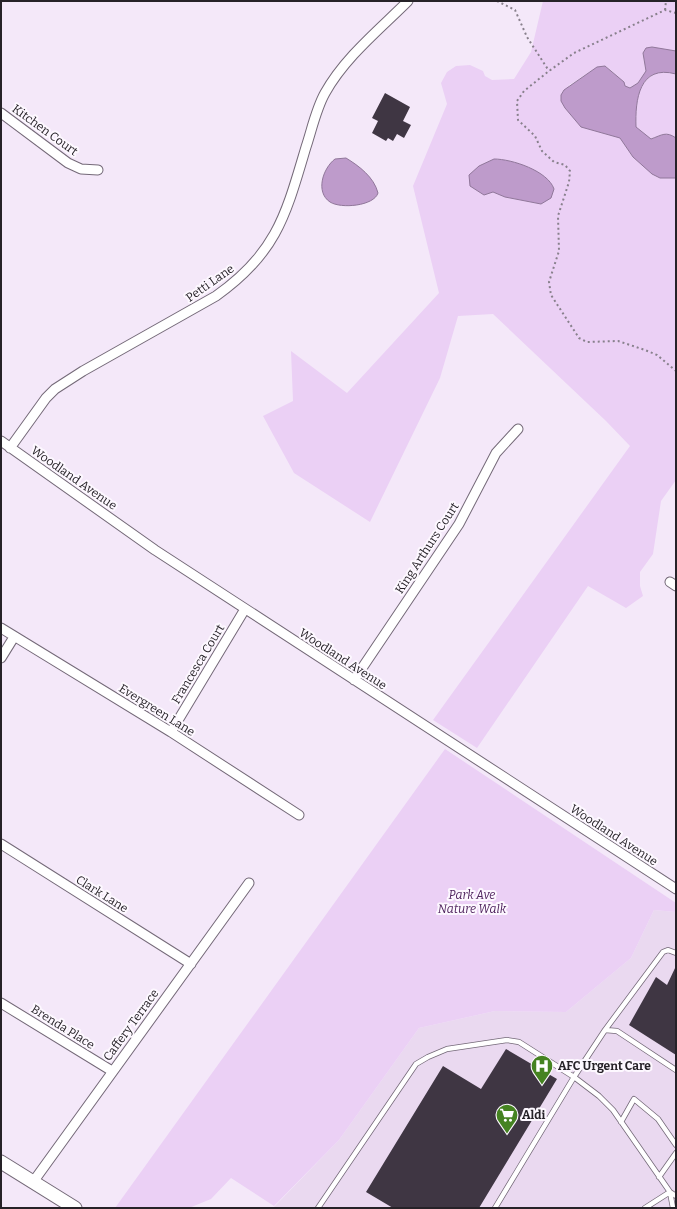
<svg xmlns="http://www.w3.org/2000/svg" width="677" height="1209" viewBox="0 0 677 1209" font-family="Bitter,serif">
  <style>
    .built { fill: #ead9f0 }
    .green { fill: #ebd0f5; fill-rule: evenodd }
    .water { fill: #be9bcb; stroke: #90779a }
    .building { fill: #3f3643 }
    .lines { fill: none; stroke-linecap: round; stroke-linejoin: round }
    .service-casing { stroke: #746978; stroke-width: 6 }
    .minor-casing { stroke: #746978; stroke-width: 11 }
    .secondary-casing { stroke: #746978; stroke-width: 15 }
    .path { stroke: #88808c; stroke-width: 2; stroke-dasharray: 2 3; stroke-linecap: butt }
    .service { stroke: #fff; stroke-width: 4.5 }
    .minor { stroke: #fff; stroke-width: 9 }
    .secondary { stroke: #fff; stroke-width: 13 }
    .labels { text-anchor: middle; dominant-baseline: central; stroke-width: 4; stroke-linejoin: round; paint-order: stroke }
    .street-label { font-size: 12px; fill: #262228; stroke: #fdf8ff }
    .park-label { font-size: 12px; font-style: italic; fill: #50245f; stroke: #fdf8ff }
    .poi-label { font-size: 12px; font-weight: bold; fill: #262228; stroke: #fdf8ff; text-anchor: start }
  </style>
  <rect width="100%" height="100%" fill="#f4e8f9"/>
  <path class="built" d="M654 910 676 912V1208H273L339 1140 419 1028 495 1011 566 1012 631 958Z"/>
  <path class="green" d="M543 1H676V51L652 47 643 53 646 71 638 83 630 88 625 86 624 82 606 66C592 67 581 79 569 85L565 108 581 127 620 138 633 157 660 178H676V480L661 501 653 554 640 572V586L643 596 626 608 588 586 477 748 433 720 630 446 606 421 493 314 458 316 440 378 370 522 294 473 263 416 293 401 291 351 347 393 439 293 413 186 447 104 441 83 447 72 456 66 470 65 483 71 485 76 492 80 514 79 531 52ZM494 159H503L541 204 505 197 493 192 479 166Z
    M665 71 676 74V138C666 131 661 135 651 139L636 127C634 104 637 76 665 71Z
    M445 749 676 903V912L654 910 631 958 566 1012 495 1011 419 1028 339 1140 274 1206 231 1178 211 1199 189 1208H115Z"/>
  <path class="water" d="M652 47 676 51V74C639 64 635 100 636 127L651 139C662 135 666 131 676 138V178H660L652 174 633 157 620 138 581 127 565 108 561 101V95L564 90 597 67 605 66 624 82 625 86 630 88 638 83 646 71 643 53 646 48Z
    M346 158C359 166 374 177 378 193 374 206 341 209 330 202 315 192 323 168 335 159Z
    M494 159C512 159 548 171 554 189L551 198 541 204 505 197 493 192 484 195 470 186 469 175 479 166Z"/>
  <path class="building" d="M385 93 410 107 403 121 411 125 404 138 397 134 393 141 388 138 386 141 372 133 378 121 372 118Z
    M676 966V1055L629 1025 656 977 667 985Z
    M506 1049 557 1079 479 1208H393L366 1192 443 1066 481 1089Z"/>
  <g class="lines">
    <g class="service-casing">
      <path id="service" d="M605 1030 663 952 668 950 676 953
        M621 1122 634 1099 658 1119 676 1145
        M659 1177 676 1153
        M670 1192 673 1208
        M318 1208 416 1064 428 1057 447 1049 507 1040 519 1042 574 1077 605 1030 617 1031 676 1070
        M495 1208 574 1077 599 1096 613 1110 670 1192 676 1196
        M645 1208 670 1192"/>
    </g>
    <g class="minor-casing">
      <path id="minor" d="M1 113 68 163 81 169 98 170
        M1 441 155 550 676 889
        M10 448 46 398 55 389 83 371 216 296C277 253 286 214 306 147 312 129 316 109 325 93 345 57 380 29 408 1
        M670 582 676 586
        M1 628 171 732 299 815
        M1 658 14 637
        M354 680 459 524 496 453 518 429
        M171 732 245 609
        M1 844 191 964
        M1 1003 112 1071
        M33 1182 249 883"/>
    </g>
    <g class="secondary-casing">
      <path id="secondary" d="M1 1162 75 1208"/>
    </g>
    <path class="path" d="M497 1 515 10 527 37 549 71
      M665 10 666 1
      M676 13 665 10 574 53 549 71 524 91 517 101 518 120 535 136 542 151 554 162 565 165 570 171 569 182 558 216 559 251 549 282 551 295 579 338 587 342 618 341 645 350 657 355 676 371"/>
    <use href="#service" class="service"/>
    <use href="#minor" class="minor"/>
    <use href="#secondary" class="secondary"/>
  </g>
  <defs>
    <g id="hospital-pin" transform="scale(1.15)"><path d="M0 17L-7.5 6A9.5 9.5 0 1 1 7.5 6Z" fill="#458321" stroke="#fdf8ff"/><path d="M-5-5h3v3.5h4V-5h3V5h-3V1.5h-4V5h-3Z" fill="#fff"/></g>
    <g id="supermarket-pin" transform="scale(1.15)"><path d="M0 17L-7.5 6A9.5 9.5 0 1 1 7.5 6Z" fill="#458321" stroke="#fdf8ff"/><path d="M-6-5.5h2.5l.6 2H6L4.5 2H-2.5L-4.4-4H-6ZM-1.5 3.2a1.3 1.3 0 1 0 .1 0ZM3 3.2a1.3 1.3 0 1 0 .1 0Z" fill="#fff"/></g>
  </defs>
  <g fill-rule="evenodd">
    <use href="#hospital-pin" x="542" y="1066"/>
    <use href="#supermarket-pin" x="507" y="1115"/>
  </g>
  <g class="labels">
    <g class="street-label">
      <text transform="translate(45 130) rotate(36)">Kitchen Court</text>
      <text transform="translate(210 283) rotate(-35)">Petti Lane</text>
      <text transform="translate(74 478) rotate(35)">Woodland Avenue</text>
      <text transform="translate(427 548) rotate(-57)">King Arthurs Court</text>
      <text transform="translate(343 659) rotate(33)">Woodland Avenue</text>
      <text transform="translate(198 664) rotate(-59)">Francesca Court</text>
      <text transform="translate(157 710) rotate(32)">Evergreen Lane</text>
      <text transform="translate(614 835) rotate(33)">Woodland Avenue</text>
      <text transform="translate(102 894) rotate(32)">Clark Lane</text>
      <text transform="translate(131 1025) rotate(-54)">Caffery Terrace</text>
      <text transform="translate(63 1027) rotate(32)">Brenda Place</text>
    </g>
    <g class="park-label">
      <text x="472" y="895">Park Ave<tspan x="472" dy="14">Nature Walk</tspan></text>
    </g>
    <g class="poi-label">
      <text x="558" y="1066">AFC Urgent Care</text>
      <text x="522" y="1115">Aldi</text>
    </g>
  </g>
  <rect width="677" height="1209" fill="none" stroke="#262228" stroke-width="4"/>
</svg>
